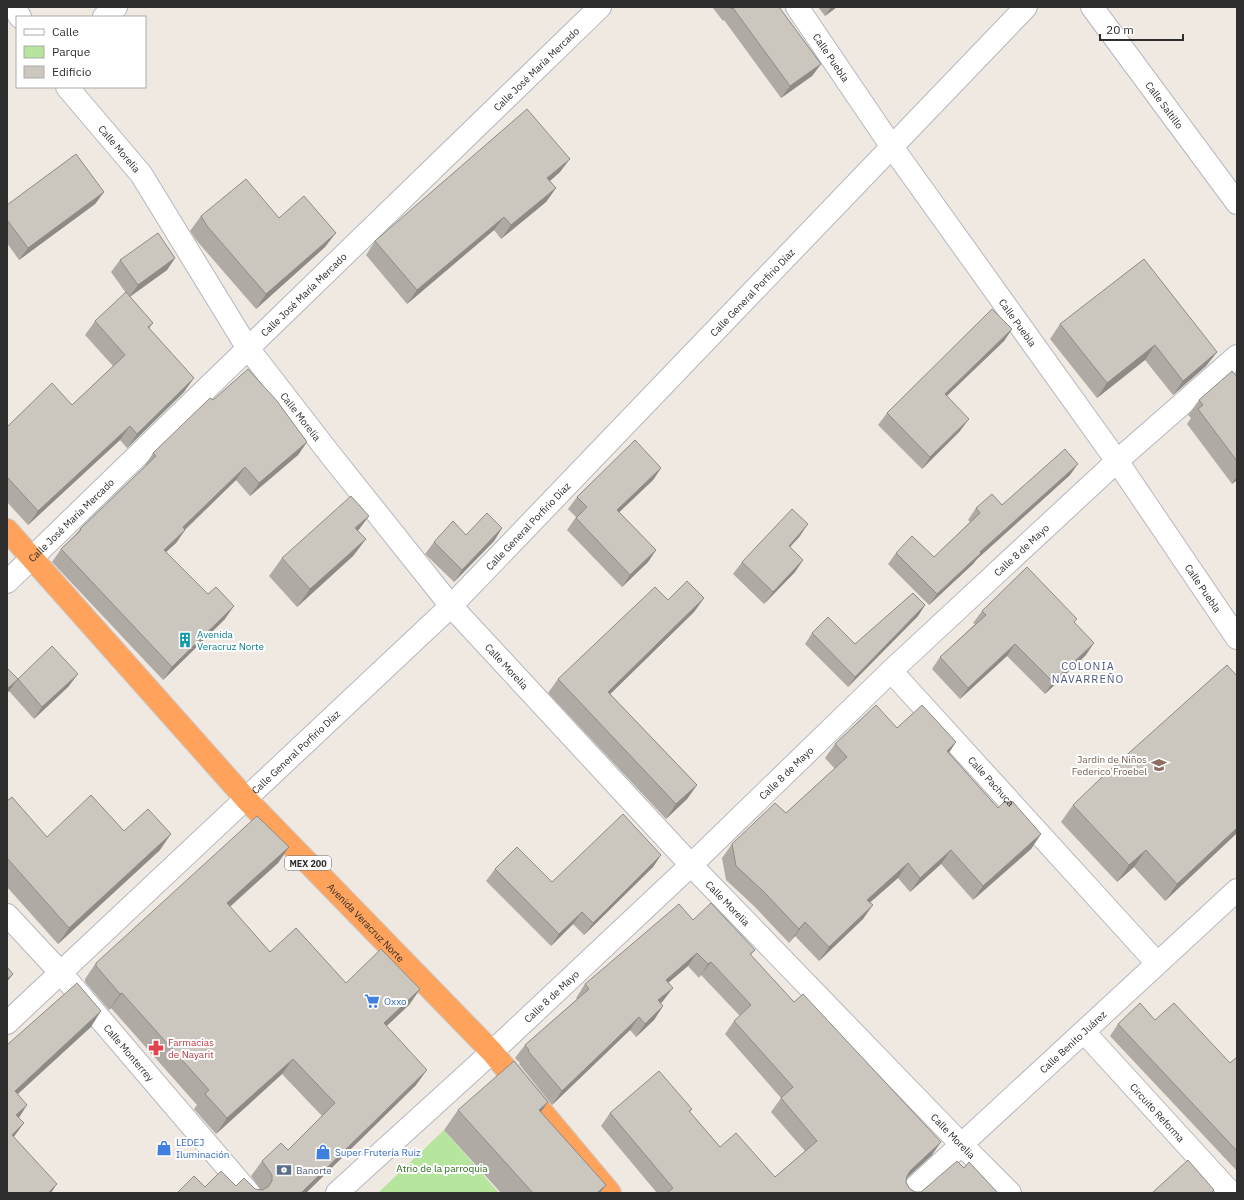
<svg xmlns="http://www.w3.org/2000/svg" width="1244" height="1200" viewBox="0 0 1244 1200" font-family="'IBM Plex Sans',sans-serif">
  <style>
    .green { fill: #b6e59e }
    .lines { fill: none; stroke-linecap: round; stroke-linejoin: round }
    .minor-casing { stroke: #b4b7c1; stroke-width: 24 }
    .highway-casing { stroke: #c9c9c9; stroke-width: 24 }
    .minor { stroke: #fff; stroke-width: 22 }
    .highway { stroke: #ffa35c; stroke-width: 22 }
    .wall { fill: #afaba4 }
    .shaded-wall { fill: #8e8b86 }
    .building { fill: #cbc7bf; stroke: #8e8b86 }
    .labels { text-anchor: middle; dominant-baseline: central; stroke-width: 4; stroke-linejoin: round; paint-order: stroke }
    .shield { fill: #fff; stroke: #6d6d6d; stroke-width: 1 }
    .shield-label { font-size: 9px; font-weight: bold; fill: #2e2e2e }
    .street-label { font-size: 10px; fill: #2e2e2e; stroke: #fff }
    .culture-label { font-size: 10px; fill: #0d838f; stroke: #fff; text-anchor: start }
    .education-label { font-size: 10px; fill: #785e54; stroke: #fff; text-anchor: end }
    .shop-label { font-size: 10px; fill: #366cbe; stroke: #fff; text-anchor: start }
    .health-label { font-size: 10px; fill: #be3a42; stroke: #fff; text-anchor: start }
    .park-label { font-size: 10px; fill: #2c6e1b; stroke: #fff }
    .service-label { font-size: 10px; fill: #4e5e75; stroke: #fff; text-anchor: start }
    .neighbourhood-label { font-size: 11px; letter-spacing: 1px; fill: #4d5680; stroke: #fff }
  </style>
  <rect width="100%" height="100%" fill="#efe9e1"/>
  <path class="green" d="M444 1130 499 1193H378Z"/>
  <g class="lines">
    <g class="minor-casing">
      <g id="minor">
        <path d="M14 7 20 17"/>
        <path id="s1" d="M797 7 892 147 1117 461 1237 638"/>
        <path id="s2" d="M1092 7 1237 203"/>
        <path d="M104 17 116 7"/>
        <path id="s3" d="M67 87 141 174 247 347 329 453 451 606 691 865 962 1145 1010 1193"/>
        <path id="s4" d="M7 582 600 7"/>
        <path id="s5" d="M891 671 1157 963"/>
        <path id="s6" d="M7 915 61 973 249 1193"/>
        <path id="s7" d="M7 1023 451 606 1026 7"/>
        <path id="s8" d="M1084 1032 1231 1193"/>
        <path id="s9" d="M337 1193 492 1052 691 865 891 671 1117 461 1237 356"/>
        <path id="s10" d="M909 1193 1237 890"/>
      </g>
    </g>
    <g class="highway-casing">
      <g id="highway">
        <path id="s11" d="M7 530 246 799 492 1052 610 1193"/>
      </g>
    </g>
    <use href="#minor" class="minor"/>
    <use href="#highway" class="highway"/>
  </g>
  <path class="wall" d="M712 7H779L821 64 812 76 781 98 724 20 723 21Z
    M818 7H837L825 16Z
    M560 172 550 181 556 188 546 202 501 239 494 230 407 304 366 255 375 241Z
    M104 192 95 204 19 260 7 243V205Z
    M201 216 325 247 256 309 197 241 190 231Z
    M175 258 167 270 130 297 153 323 149 329 184 392 127 448 120 440 28 525 7 502V427L72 405 113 366 85 335 95 321 126 293 111 272 120 260Z
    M1060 324 1217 352 1206 366 1173 395 1145 360 1097 398 1050 339Z
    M1012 329 1004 341 947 396 960 431 922 469 878 425 887 413Z
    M1237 377V480L1232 484 1187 424 1191 418 1188 415 1199 400Z
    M213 400 307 442 298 455 250 496 236 480 185 530 176 543 166 552 225 619 163 680 52 562 61 549 75 535 80 529 144 467 153 453Z
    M661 468 653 480 619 512 656 550 648 562 622 587 567 530 576 517 568 509 577 497Z
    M1070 475 977 559 973 564 929 605 888 564 896 553 934 557 970 522 968 520 976 508 1002 505Z
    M369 516 358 531 366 539 353 556 297 607 269 576 282 558Z
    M502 528 494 541 454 582 425 554 434 542 466 535Z
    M800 536 790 547 803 560 795 572 764 604 733 574 742 562Z
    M704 598 694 612 610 694 697 785 687 799 666 819 548 693 558 679 668 600Z
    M925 605 918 616 848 687 805 644 812 633 855 644Z
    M982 611 1077 619 1074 622 1086 655 1045 694 1007 656 960 699 932 669 940 657 975 624 973 623Z
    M7 668 18 679 69 686 34 719 9 691 7 693Z
    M897 728 956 742 949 753 998 808 1041 834 1031 849 973 900 941 864 910 892 898 878 870 902 863 919 819 961 795 936 789 943 754 906 726 880 722 858 732 844 786 813 835 769 825 758 835 744Z
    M7 801 47 837 124 831 160 850 58 944 7 887Z
    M1073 805 1237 833 1165 901 1134 867 1117 882 1061 822Z
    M289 847 278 863 230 907 270 952 346 983 420 989 409 1005 386 1026 416 1085 306 1193H177L205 1187 236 1186 261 1190 251 1176 262 1161 288 1150 322 1116 282 1074 216 1134 194 1109 197 1105 111 1008 109 1010 85 982V979L96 963Z
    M661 855 653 867 584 935 573 924 551 946 486 881 495 869 552 882Z
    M693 920 755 950 751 955 932 1155 906 1179V1182L909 1188 915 1192H921L964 1168 998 1193H657L601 1126 610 1113 692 1109 690 1112 720 1147 775 1177 805 1151 771 1112 781 1098 725 1034 734 1021 740 1016 701 975 699 978 688 966 668 983 663 1001 661 1003 663 1006 654 1020 636 1037 630 1030 552 1105 519 1064 520 1063 515 1058 525 1045 577 999 576 998 585 984Z
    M1155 1020 1230 1063 1237 1057V1171L1110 1036 1118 1024Z
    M458 1110 541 1112 606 1185 600 1193H501L444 1130Z"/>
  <path class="shaded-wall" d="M831 7H837L825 16Z
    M821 64 812 76 781 98 790 86Z
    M570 159 560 172 537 192 547 178Z
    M556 188 546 202 501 239 511 225Z
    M104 192 95 204 19 260 28 248Z
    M504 217 494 230 407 304 417 290Z
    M336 233 325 247 256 309 266 294Z
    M175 258 167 270 129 297 138 285Z
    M1012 329 1004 341 936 406 945 394Z
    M1155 345 1145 360 1097 398 1107 383Z
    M1217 352 1206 366 1173 395 1183 381Z
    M194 378 184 392 127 448 137 434Z
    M969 419 960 431 922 469 930 457Z
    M130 426 120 440 28 525 38 511Z
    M307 442 298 455 250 496 259 483Z
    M1078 464 1070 475 977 559 973 564 929 605 937 594 980 552Z
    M245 467 236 480 174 540 183 527Z
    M661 468 653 480 609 522 617 510Z
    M1237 476V480L1232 484Z
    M369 516 356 533 355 528Z
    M808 524 800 536 780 558 789 546Z
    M502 528 494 541 454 582 462 570Z
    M185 530 176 543 154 563 164 550Z
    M366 539 353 556 297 607 310 589Z
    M656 550 648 562 622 587 630 575Z
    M803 560 795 572 764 604 773 592Z
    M704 598 694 612 598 706 608 692Z
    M925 605 918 616 848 687 855 677Z
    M234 606 225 619 163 680 172 667Z
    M1094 643 1086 655 1045 694 1053 682Z
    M1015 644 1007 656 960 699 968 688Z
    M78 674 69 686 34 719 42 707Z
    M18 679 9 691 7 693V689Z
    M956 742 946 757 947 751Z
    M697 785 687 799 666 819 676 804Z
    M1237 828V833L1165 901 1177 884Z
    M171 834 160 850 58 944 69 928Z
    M1041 834 1031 849 973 900 983 886Z
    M289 847 278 863 216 919 227 903Z
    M951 850 941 864 910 892 920 878Z
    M1146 850 1134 867 1117 882 1129 865Z
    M661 855 653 867 584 935 593 923Z
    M908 863 898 878 857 914 867 900Z
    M873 905 863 919 819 961 829 947Z
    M582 912 573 924 551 946 559 934Z
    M805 922 795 936 789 943 799 929Z
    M697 953 688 966 656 993 666 980Z
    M711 962 701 975 699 978 708 964Z
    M13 974 7 982V979Z
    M673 988 663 1001 649 1014 658 1000Z
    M420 989 409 1005 373 1039 384 1023Z
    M122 993 111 1008 109 1010 120 994Z
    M663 1006 654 1020 636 1037 645 1024Z
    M101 1011 91 1027 7 1104 15 1091Z
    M639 1017 630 1030 552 1105 562 1091Z
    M293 1059 282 1074 216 1134 227 1118Z
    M427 1070 416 1085 306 1193H301Z
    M548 1102 534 1122 539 1110Z
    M27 1105 17 1121 16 1115Z
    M24 1123 13 1138 12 1135Z
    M941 1142 932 1155 900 1184 910 1171Z
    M57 1184 51 1193H48Z
    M606 1185 600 1193H597Z"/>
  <path class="building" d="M730 7H779L821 64 790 86 733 8 732 9Z
    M527 109 570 159 547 178 556 188 511 225 504 217 417 290 375 241Z
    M76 154 104 192 28 248 7 220V205Z
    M246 179 279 218 304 196 336 233 266 294 207 226 201 216Z
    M158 233 175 258 138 285 120 260Z
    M1144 259 1217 352 1183 381 1155 345 1107 383 1060 324Z
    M126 292 153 323 148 327 194 378 137 434 130 426 38 511 7 477V427L52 383 72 405 125 355 95 321Z
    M992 309 1012 329 945 394 969 419 930 457 887 413Z
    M248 369 277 401 307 442 259 483 245 467 183 527 185 530 164 550 208 594 216 587 234 606 172 667 61 549 81 530 80 529 156 456 153 453 210 398 213 400Z
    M1232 371 1237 377V461L1198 409 1203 405 1199 400Z
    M635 440 661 468 617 510 656 550 630 575 576 518 587 507 577 497Z
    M1065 449 1078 464 980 552 981 553 937 594 896 553 912 536 934 557 980 513 976 508 992 494 1002 505Z
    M351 496 369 516 355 528 366 539 310 589 282 558Z
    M792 509 808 524 789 546 803 560 773 592 742 562Z
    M487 513 502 528 462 570 434 542 453 521 466 535Z
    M1027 567 1077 619 1074 622 1094 643 1053 682 1015 644 968 688 940 657 986 615 982 611Z
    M687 581 704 598 608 692 697 785 676 804 558 679 655 587 668 600Z
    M913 593 925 605 855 677 812 633 828 617 855 644Z
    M52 646 78 674 42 707 18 679Z
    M1227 665 1237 676V828L1177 884 1146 850 1129 865 1073 805 1101 778Z
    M7 668 18 679 7 689Z
    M876 705 897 728 922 705 956 742 947 751 998 808 1004 802H1013L1041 834 983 886 951 850 920 878 908 863 867 900 873 905 829 947 805 922 799 929 764 892 736 866 732 844 775 803 786 813 847 757 835 744Z
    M91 795 124 831 148 809 171 834 69 928 7 858V801L12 797 47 837Z
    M623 814 661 855 593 923 582 912 559 934 495 869 517 847 552 882Z
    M257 816 289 847 227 903 270 952 296 928 346 983 381 949 420 989 384 1023 427 1070 301 1193H177L194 1176 205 1187 221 1171 236 1186 244 1178 255 1189 262 1190 268 1187 272 1181V1175L262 1161 281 1143 288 1150 335 1103 293 1059 227 1118 205 1094 209 1090 122 993 120 994 96 966V963Z
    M711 903 755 950 750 954 794 1002 803 994 941 1142 910 1171 907 1176 906 1182 909 1188 915 1192H921L957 1161 964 1168 969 1162 998 1193H667L673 1188 610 1113 659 1071 692 1109 689 1111 720 1147 736 1133 775 1177 817 1141 781 1098 793 1087 734 1021 751 1005 711 962 708 964 697 953 666 980 673 988 658 1000 663 1006 645 1024 639 1017 562 1091 528 1051 529 1050 525 1045 589 989 585 984 679 904 693 920Z
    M7 967 13 974 7 979Z
    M77 983 101 1011 15 1091 27 1105 16 1115 24 1123 12 1135 57 1184 48 1193H7V1045Z
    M1140 1003 1155 1020 1174 1003 1230 1063 1237 1057V1151L1118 1024Z
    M514 1061 548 1102 539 1110 606 1185 597 1193H533L458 1110Z
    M1188 1160 1214 1190 1211 1193H1152Z"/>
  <defs>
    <g id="building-bare" transform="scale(1.2)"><path d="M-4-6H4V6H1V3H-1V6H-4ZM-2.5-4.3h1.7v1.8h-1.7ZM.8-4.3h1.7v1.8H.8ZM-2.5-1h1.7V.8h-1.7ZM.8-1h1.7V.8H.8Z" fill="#0f9aa8" stroke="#fff" stroke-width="2.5" paint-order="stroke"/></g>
    <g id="school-bare" transform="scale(1.2)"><path d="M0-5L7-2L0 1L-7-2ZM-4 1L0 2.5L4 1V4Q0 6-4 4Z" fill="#8d6e63" stroke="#fff" stroke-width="2.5" paint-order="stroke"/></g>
    <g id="supermarket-bare" transform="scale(1.2)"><path d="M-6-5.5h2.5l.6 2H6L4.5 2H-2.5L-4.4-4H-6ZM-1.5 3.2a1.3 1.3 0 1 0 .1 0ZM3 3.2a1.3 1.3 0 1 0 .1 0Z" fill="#3f7fe0" stroke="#fff" stroke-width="2.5" paint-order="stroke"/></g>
    <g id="pharmacy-bare" transform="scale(1.2)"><path d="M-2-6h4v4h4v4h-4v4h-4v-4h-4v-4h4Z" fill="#e0444e" stroke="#fff" stroke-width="2.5" paint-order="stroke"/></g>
    <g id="shop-bare" transform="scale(1.2)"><path d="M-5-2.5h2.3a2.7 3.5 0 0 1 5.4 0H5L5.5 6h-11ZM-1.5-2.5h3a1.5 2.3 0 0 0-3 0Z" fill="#3f7fe0" stroke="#fff" stroke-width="2.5" paint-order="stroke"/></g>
    <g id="bank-bare" transform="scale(1.2)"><path d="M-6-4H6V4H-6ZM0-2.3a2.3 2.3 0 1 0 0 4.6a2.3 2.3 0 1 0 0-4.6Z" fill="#5c6f8a" stroke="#fff" stroke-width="2.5" paint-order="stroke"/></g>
  </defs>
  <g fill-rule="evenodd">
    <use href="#building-bare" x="185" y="640"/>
    <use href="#school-bare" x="1159" y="765"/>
    <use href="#supermarket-bare" x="372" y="1001"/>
    <use href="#pharmacy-bare" x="156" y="1048"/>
    <use href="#shop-bare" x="164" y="1148"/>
    <use href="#shop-bare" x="323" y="1152"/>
    <use href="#bank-bare" x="284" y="1170"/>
  </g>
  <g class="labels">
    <rect class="shield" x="285" y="856" width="46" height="14" rx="3"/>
    <g class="shield-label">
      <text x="308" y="863">MEX 200</text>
    </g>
    <g class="street-label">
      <text stroke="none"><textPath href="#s1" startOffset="61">Calle Puebla</textPath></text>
      <text stroke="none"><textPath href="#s4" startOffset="737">Calle José María Mercado</textPath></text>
      <text stroke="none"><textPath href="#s2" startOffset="122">Calle Saltillo</textPath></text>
      <text stroke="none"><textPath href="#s3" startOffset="81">Calle Morelia</textPath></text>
      <text stroke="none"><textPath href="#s7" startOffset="1044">Calle General Porfirio Díaz</textPath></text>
      <text stroke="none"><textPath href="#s4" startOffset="413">Calle José María Mercado</textPath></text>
      <text stroke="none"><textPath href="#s1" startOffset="385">Calle Puebla</textPath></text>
      <text stroke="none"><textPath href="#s3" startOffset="405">Calle Morelia</textPath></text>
      <text stroke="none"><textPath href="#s4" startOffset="89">Calle José María Mercado</textPath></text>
      <text stroke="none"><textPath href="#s7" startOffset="720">Calle General Porfirio Díaz</textPath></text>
      <text stroke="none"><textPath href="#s9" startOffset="939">Calle 8 de Mayo</textPath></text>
      <text stroke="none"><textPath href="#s1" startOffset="709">Calle Puebla</textPath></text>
      <text stroke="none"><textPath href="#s3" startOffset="729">Calle Morelia</textPath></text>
      <text stroke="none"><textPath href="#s7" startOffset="396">Calle General Porfirio Díaz</textPath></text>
      <text stroke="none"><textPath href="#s9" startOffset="615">Calle 8 de Mayo</textPath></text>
      <text stroke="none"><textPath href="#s5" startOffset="149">Calle Pachuca</textPath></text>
      <text stroke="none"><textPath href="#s3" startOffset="1053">Calle Morelia</textPath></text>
      <text stroke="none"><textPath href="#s11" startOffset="532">Avenida Veracruz Norte</textPath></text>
      <text stroke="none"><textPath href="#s9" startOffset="291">Calle 8 de Mayo</textPath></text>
      <text stroke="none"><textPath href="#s10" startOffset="223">Calle Benito Juárez</textPath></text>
      <text stroke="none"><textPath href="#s6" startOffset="184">Calle Monterrey</textPath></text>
      <text stroke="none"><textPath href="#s8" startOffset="109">Circuito Reforma</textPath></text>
      <text stroke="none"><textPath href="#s3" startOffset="1377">Calle Morelia</textPath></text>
    </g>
    <g class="culture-label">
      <text x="197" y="634">Avenida<tspan x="197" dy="12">Veracruz Norte</tspan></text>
    </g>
    <g class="education-label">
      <text x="1147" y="759">Jardín de Niños<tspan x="1147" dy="12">Federico Froebel</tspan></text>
    </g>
    <g class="shop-label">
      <text x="384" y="1001">Oxxo</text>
      <text x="176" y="1142">LEDEJ<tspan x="176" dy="12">Iluminación</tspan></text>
      <text x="335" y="1152">Super Frutería Ruiz</text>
    </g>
    <g class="health-label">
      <text x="168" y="1042">Farmacias<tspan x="168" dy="12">de Nayarit</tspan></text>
    </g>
    <g class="park-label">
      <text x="442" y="1168">Atrio de la parroquia</text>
    </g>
    <g class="service-label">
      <text x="296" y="1170">Banorte</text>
    </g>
    <g class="neighbourhood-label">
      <text x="1088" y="666">COLONIA<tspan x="1088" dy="13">NAVARREÑO</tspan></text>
    </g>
  </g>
  <rect width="1244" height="1200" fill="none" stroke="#2e2e2e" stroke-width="16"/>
  <rect x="16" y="16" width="130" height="72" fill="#ffffff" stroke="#ababab"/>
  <rect x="24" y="29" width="20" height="6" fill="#ffffff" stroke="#ababab"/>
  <text x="52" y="36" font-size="12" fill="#2e2e2e">Calle</text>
  <rect x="24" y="46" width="20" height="12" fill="#b6e59e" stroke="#ababab"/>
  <text x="52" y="56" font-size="12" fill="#2e2e2e">Parque</text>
  <rect x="24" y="66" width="20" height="12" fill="#cbc7bf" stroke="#ababab"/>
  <text x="52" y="76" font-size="12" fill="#2e2e2e">Edificio</text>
  <path d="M1100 34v6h83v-6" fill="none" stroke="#2e2e2e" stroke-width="2"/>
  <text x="1106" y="34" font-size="12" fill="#2e2e2e" stroke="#ffffff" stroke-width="3" paint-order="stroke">20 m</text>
</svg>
